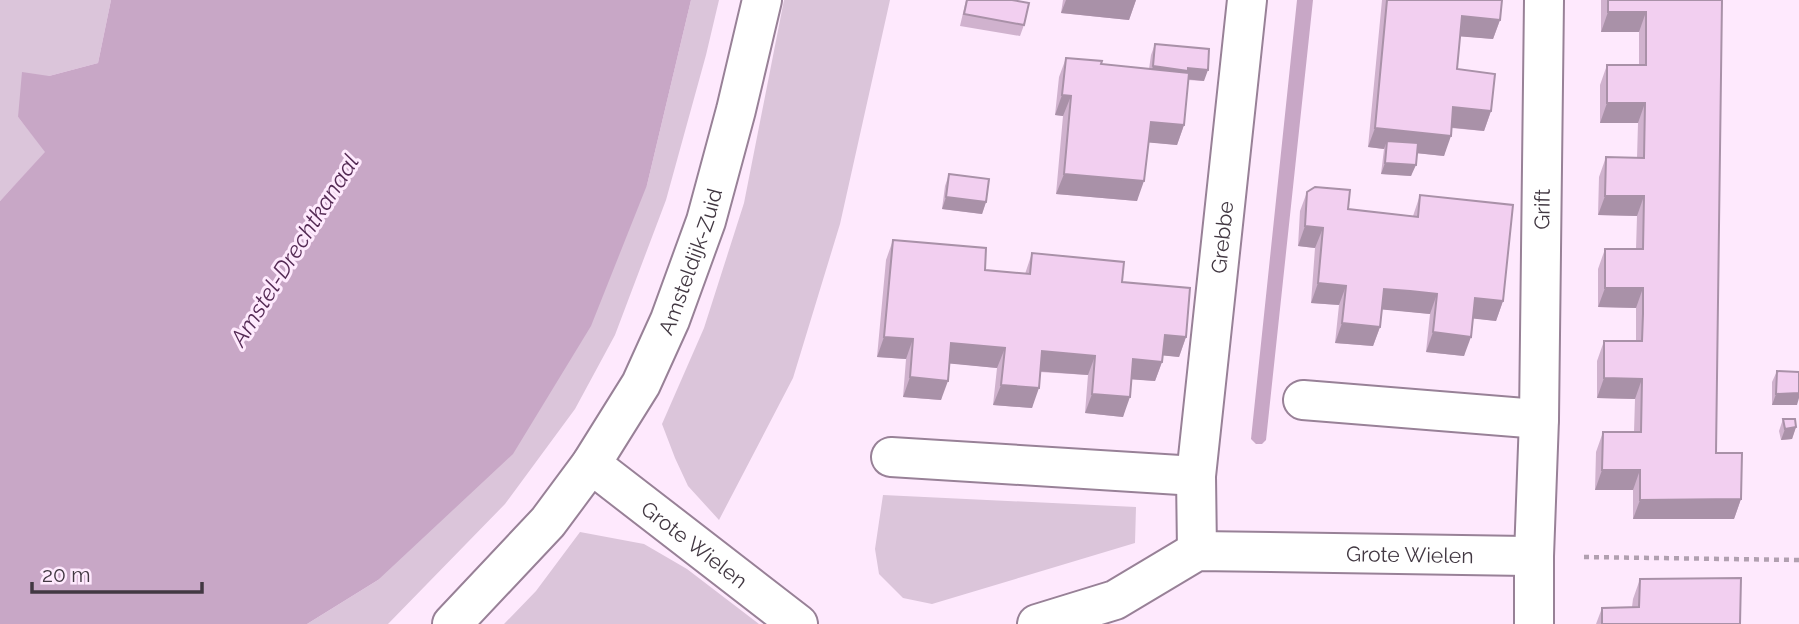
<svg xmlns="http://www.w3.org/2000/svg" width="1799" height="624" viewBox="0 0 1799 624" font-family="Raleway,sans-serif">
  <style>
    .green { fill: #dbc5da }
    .water { fill: #c8a7c6 }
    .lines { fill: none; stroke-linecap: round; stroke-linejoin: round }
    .minor-casing { stroke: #988197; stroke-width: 42 }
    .path { stroke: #b1a0b0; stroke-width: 4.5; stroke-dasharray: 5 5; stroke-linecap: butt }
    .minor { stroke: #fff; stroke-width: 38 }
    .wall { fill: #d0b2ce }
    .shaded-wall { fill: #a991a8 }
    .building { fill: #f2cff0; stroke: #a991a8; stroke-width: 2 }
    .labels { text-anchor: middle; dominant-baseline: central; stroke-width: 6; stroke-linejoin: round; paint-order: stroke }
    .street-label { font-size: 21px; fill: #423842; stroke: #fee9fd }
    .water-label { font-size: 23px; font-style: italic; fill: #542a54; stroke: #fee9fd }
  </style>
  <rect width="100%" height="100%" fill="#fee9fd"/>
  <path class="green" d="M0 0H111L98 63 49 76 18 117 46 152 0 201Z
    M691 0H719L706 55 666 200 615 335 575 409 505 504 388 624H307L378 580 647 185Z
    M784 0H890L840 224 793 378 719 520 688 486 675 458 662 424 704 328 744 203Z
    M883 495 1136 507 1135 543 932 604 903 598 879 574 875 549Z
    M580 532 644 544 687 569 759 624H504L536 591Z"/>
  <path class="water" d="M111 0H691L647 185 591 326 513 454 378 580 307 624H0V201L45 152 18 117 22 72 49 76 98 63Z
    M1297 0H1313L1266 440 1262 444H1256L1251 439Z"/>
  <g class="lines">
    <g class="minor-casing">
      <g id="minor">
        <path d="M1303 400 1539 419"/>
        <path d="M891 457 1196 476"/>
        <path id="s1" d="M591 464 798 624"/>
        <path id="s2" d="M1197 551 1196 476 1247 0"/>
        <path id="s3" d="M452 624 548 522 591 464 641 384 670 320 706 221 736 110 762 0"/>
        <path id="s4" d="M1037 624 1115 600 1197 551 1534 556"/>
        <path id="s5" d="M1534 624V556L1539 419 1544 0"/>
      </g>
    </g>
    <path class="path" d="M1584 557 1799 560"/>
    <use href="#minor" class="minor"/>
  </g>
  <path class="wall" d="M966 0H1012L1024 25 1020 36 960 26Z
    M1063 0H1136L1129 20 1061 13Z
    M1382 0H1502L1500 20 1493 39 1460 36 1457 69 1491 111 1484 131 1451 128 1444 156 1417 153 1411 176 1381 174 1384 149 1368 147Z
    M1601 0H1722L1716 453 1741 499 1734 519H1633V490H1595L1596 452 1603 432H1634L1635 399 1597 398V361L1604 341H1636V308L1598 307V269L1605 249H1636L1637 216 1598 215 1599 177 1606 157 1637 158 1638 123H1600V85L1607 65H1639V32H1601Z
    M1155 44 1204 81 1188 80 1184 125 1177 145 1148 142 1137 201 1056 194 1063 116 1055 115 1059 77 1066 58 1101 64 1149 69 1151 55Z
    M949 174 986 202 982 214 942 209 945 186Z
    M1307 192 1348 209 1413 216 1420 195 1503 301 1496 321 1473 318 1464 356 1426 352 1430 314 1402 311 1382 309 1380 327 1373 346 1335 343 1339 305 1311 303 1315 248 1298 246 1300 211Z
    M893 240 985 270 1025 274 1032 253 1122 282 1186 337 1179 357 1163 355 1162 362 1155 381 1132 379 1123 417 1085 413 1088 375 1040 372 1032 408 993 405 997 368 949 363 941 400 903 397 906 359 877 357 886 260Z
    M1777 371 1797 405H1772V382Z
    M1783 419 1796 427 1792 439 1781 440 1779 431Z
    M1640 579 1740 624H1596L1602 608 1632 607 1633 599Z"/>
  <path class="shaded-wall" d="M1066 0H1136L1129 20 1061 13Z
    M1608 12H1646L1639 32H1601Z
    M1462 16 1500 20 1493 39 1455 36Z
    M1153 66 1188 68 1208 70 1204 81 1185 79 1149 78Z
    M1062 95 1071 96 1063 116 1055 115Z
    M1607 103H1645L1638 123H1600Z
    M1453 107 1491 111 1484 131 1446 127Z
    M1151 122 1184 125 1177 145 1143 142Z
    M1375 128 1451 136 1444 156 1386 150 1387 141 1384 149 1368 147Z
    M1385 163 1416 165 1411 176 1381 174Z
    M1064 174 1144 181 1137 201 1056 194Z
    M1605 196H1644L1637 216 1598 215Z
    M946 197 986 202 982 214 942 209Z
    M1305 226 1323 228 1315 248 1298 246Z
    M1318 283 1346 286 1339 305 1311 303Z
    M1605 288H1643L1636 308 1598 307Z
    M1384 289 1437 294 1430 314 1377 309Z
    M1475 298 1503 301 1496 321 1468 318Z
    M1342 323 1380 327 1373 346 1335 343Z
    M1433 332 1471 337 1464 356 1426 352Z
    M1165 335 1186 337 1179 357 1158 355Z
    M884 337 913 339 906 359 877 357Z
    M951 343 1005 348 997 368 944 363Z
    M1042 351 1095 356 1088 375 1035 371Z
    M1133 359 1162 362 1155 381 1126 379Z
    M910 377 948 381 941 400 903 397Z
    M1604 378 1642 379 1635 399 1597 398Z
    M1001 385 1039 388 1032 408 993 405Z
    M1799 393V398L1797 405H1772L1776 394Z
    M1092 394 1130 397 1123 417 1085 413Z
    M1796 427 1792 439 1781 440 1785 429Z
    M1602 470H1640L1633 490H1595Z
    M1741 499 1734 519H1633L1640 500Z"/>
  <path class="building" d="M967 0H1012L1029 3 1024 25 964 14Z
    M1387 0H1502L1500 20 1462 16 1457 69 1495 74 1491 111 1453 107 1451 136 1375 128Z
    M1608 0H1722L1716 453H1742L1741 499 1640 500V470H1602L1603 432H1641L1642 379 1604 378V341H1642L1643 314V288H1605V249H1643L1644 196H1605L1606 157 1644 158 1645 103H1607V65H1646V12H1608Z
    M1155 44 1209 49 1208 70 1188 68V71L1153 66Z
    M1066 58 1102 61 1101 64 1189 73 1184 125 1151 122 1144 181 1064 174 1071 96 1062 95Z
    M1387 141 1418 143 1416 165 1385 163Z
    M949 174 989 179 986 202 946 197Z
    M1315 187 1350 190 1348 209 1418 217 1420 195 1513 205 1503 301 1475 298 1471 337 1433 332 1437 294 1410 291 1384 289 1380 327 1342 323 1346 286 1318 283 1323 228 1305 226 1307 192Z
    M893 240 986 248 985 270 1030 274 1032 253 1124 262 1122 282 1190 288 1186 337 1165 335 1162 362 1133 359 1130 397 1092 394 1095 356 1042 351 1039 388 1001 385 1005 348 951 343 948 381 910 377 913 339 884 337Z
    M1777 371 1799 372V393L1776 394Z
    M1783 419H1795L1796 427 1785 429Z
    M1741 578 1740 624H1602V608L1639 607 1640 579Z"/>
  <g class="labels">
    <g class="street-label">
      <text stroke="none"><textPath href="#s5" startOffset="415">Grift</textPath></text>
      <text stroke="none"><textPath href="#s2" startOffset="315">Grebbe</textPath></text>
      <text stroke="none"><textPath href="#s3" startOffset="439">Amsteldijk-Zuid</textPath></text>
      <text stroke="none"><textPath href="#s1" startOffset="131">Grote Wielen</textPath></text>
      <text stroke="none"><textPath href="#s4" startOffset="390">Grote Wielen</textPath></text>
    </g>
    <g class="water-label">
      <text transform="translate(294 250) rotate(-58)">Amstel-Drechtkanaal</text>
    </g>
  </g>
  <path d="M32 582v10h170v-10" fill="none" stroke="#423842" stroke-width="3.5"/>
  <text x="42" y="582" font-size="21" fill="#423842" stroke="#fee9fd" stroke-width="5" paint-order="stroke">20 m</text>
</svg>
